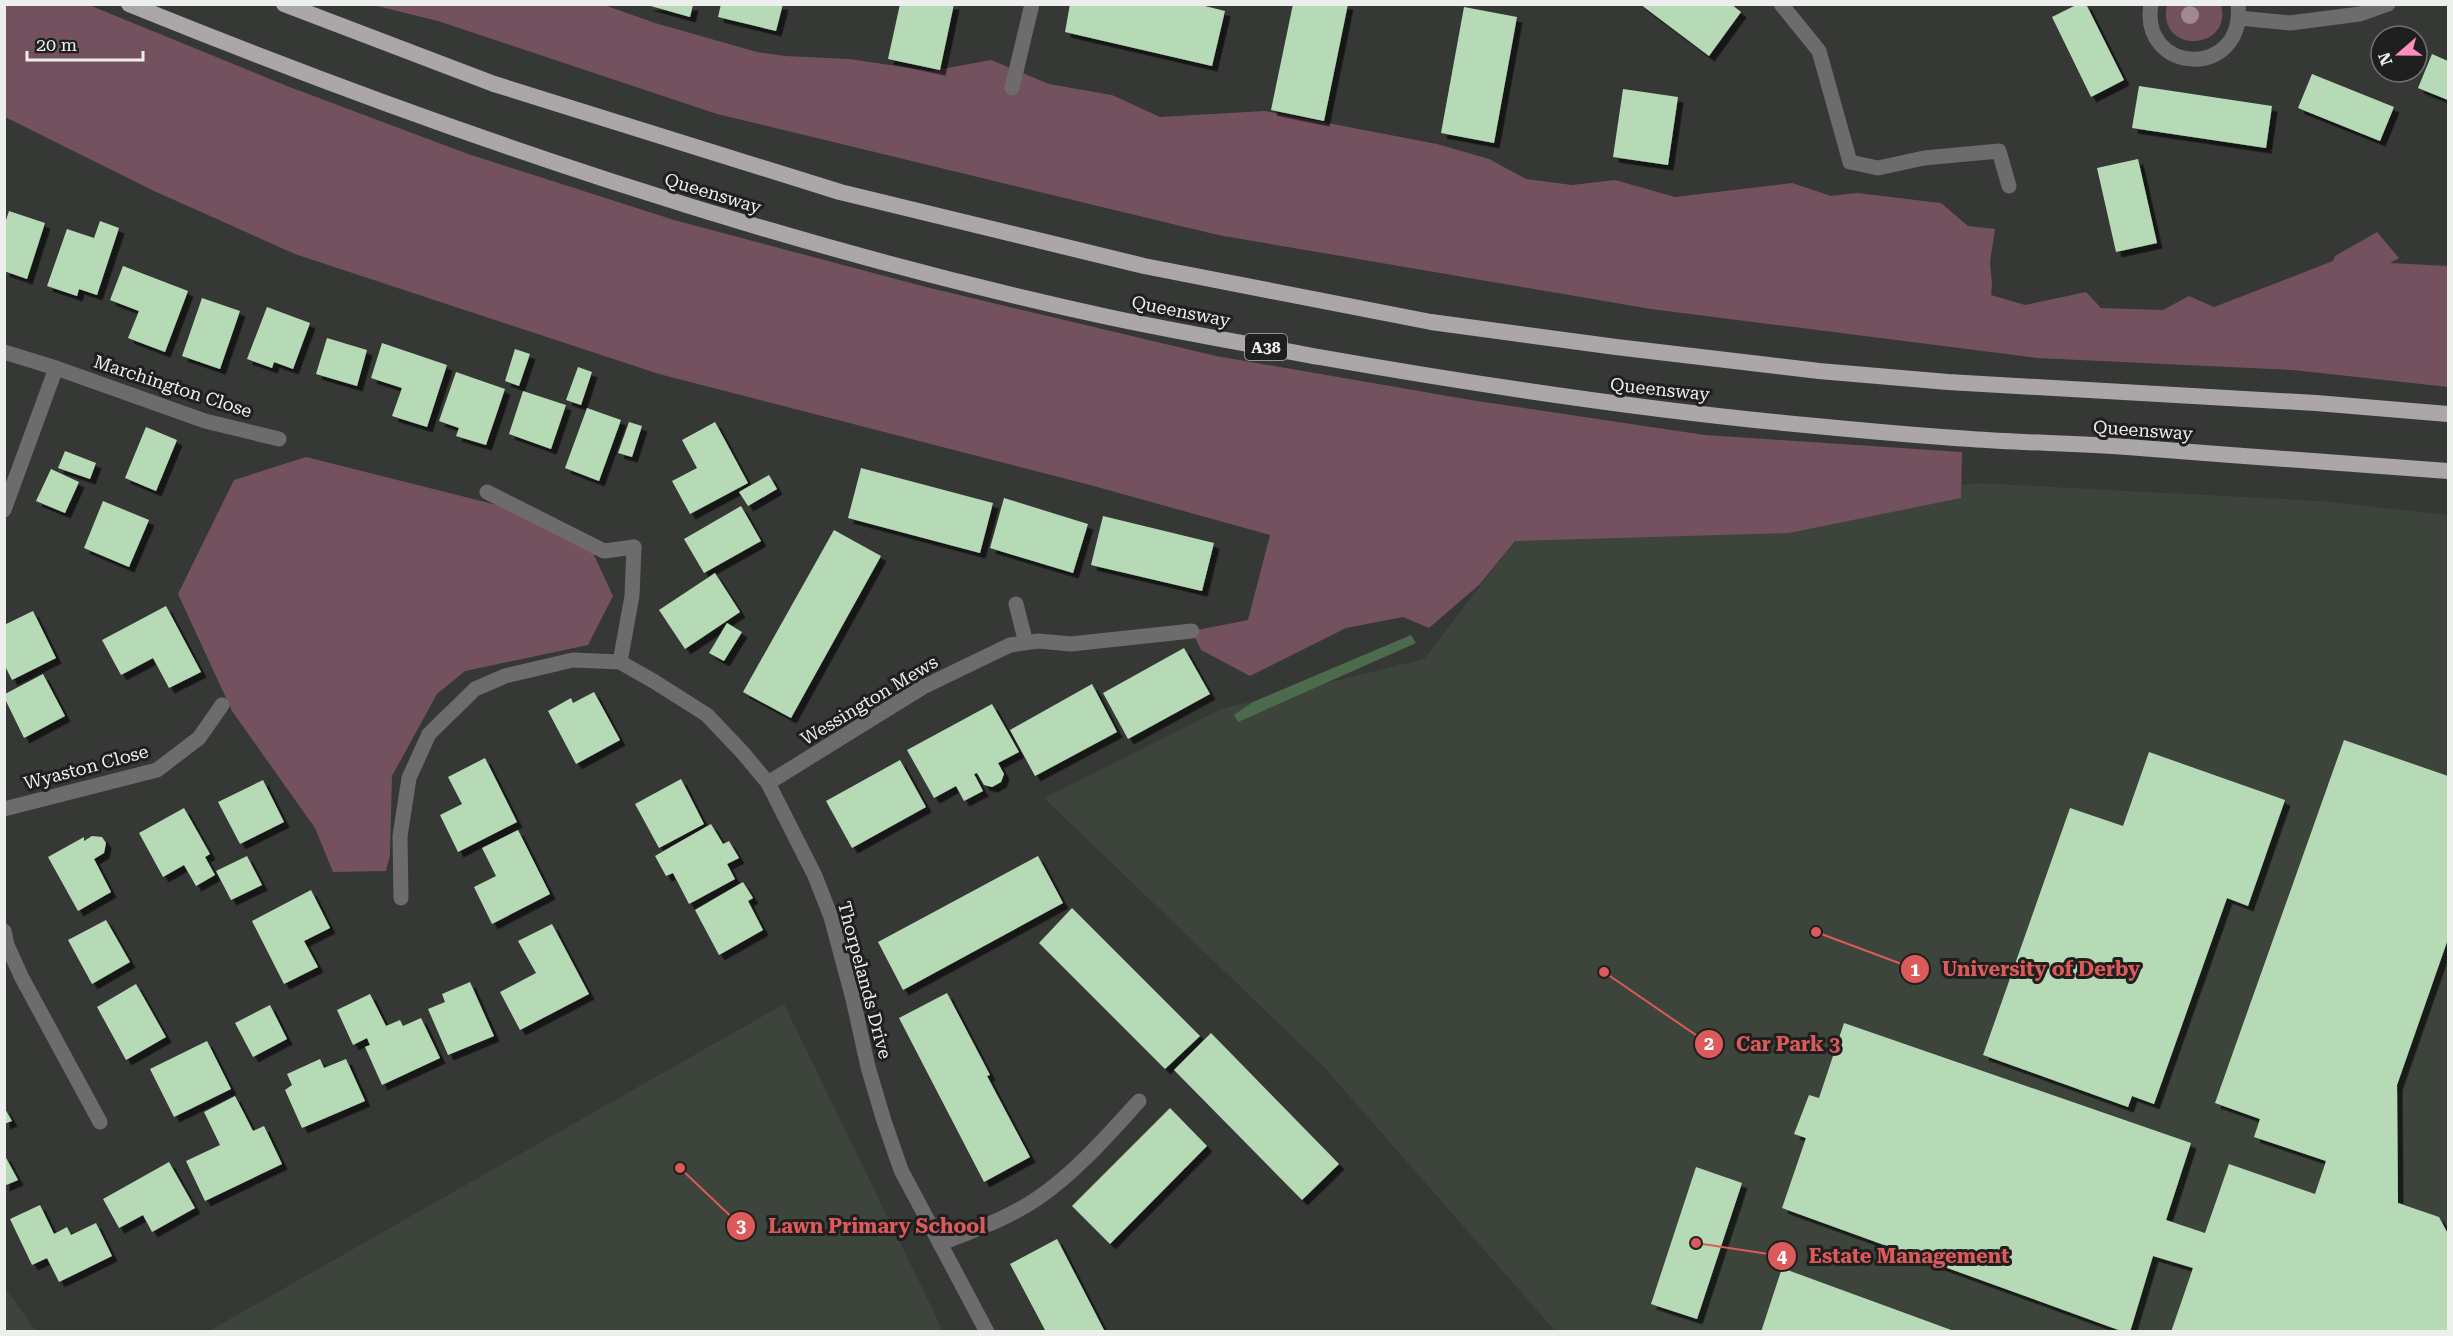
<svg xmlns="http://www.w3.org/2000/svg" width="2453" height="1336" viewBox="0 0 2453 1336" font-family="'Roboto Serif',serif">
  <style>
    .built { fill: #3c443c }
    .green { fill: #74515e }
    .water { fill: #4c6b4c }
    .building { fill: #b7dab6; filter: url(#shadow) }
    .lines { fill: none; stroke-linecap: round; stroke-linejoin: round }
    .service { stroke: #6d6b6b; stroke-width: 15 }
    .minor { stroke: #6d6b6b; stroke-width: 15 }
    .trunk { stroke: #aba6a8; stroke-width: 16 }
    .tree { fill: #a08990 }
    .labels { text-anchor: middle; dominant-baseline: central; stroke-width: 6; stroke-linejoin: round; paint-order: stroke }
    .shield { fill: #1e1f1e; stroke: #afb1af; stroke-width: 1.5 }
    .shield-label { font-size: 16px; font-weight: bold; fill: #edefed }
    .street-label { font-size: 18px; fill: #edefed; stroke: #1e1f1e }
    .leader { fill: none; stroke: #dc5a59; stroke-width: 2 }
    .callout-dot { fill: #dc5a59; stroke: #1e1f1e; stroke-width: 2 }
    .mark-label { font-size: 18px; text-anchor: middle; font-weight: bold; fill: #fff }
    .callout-label { font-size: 20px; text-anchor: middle; font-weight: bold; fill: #dc5a59; stroke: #1e1f1e; stroke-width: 6; stroke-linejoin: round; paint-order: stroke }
  </style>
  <defs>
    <filter id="shadow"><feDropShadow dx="5.5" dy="5.5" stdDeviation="0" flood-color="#0009"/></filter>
  </defs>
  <rect width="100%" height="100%" fill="#353835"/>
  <path class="built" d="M1977 483 2319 501 2448 515V1331H1555L1324 1067 1044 798 1221 709 1424 659 1515 541Z
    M784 1004 943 1331H209Z
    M5 1288 36 1331H5Z"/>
  <path class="green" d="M4 5H89L287 86 468 154 674 220 926 287 1216 356 1471 400 1705 435 1962 452 1961 498 1789 533 1515 541 1480 584 1429 628 1403 617 1346 628 1250 676 1201 650 1192 631 1248 620 1270 535 1090 485 659 374 295 254 154 191 5 117Z
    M373 5H604L655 23 757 52 785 56 849 59 931 71 991 60 1049 84 1112 95 1160 117 1265 111 1437 144 1489 159 1526 179 1572 185 1615 180 1675 197 1792 183 1831 196 1857 193 1941 203 1968 226 1995 229 1990 262 1992 285 1991 295 2025 305 2086 292 2101 308 2163 310 2189 296 2214 307 2333 261 2335 256 2377 232 2399 258 2390 263 2448 266V387L2293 370 2037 358 1651 309 1218 235 717 114 438 21Z
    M2221 5C2233 52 2156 54 2167 5Z
    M306 457 497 505 593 553 613 596 588 645 465 671 437 694 392 776 390 855 386 871 333 872 315 828 232 711 178 594 234 480Z"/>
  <path class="water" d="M1411 635 1416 643 1238 722 1234 715 1253 702Z"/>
  <path class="building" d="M721 4H783L776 31 718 17Z
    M900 4H954L940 70 888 59Z
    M1070 4H1197L1225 11 1212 66 1065 32Z
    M1293 4H1348L1324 121 1271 110Z
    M1640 4H1731L1741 12 1709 56Z
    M2078 4H2086L2124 80 2091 97 2052 17Z
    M647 5H693L690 17Z
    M1464 7 1517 17 1494 143 1441 133Z
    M2432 54 2448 61V100L2418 88Z
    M2312 74 2394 107 2380 141 2298 108Z
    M2139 86 2272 106 2266 148 2132 128Z
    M1623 89 1678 97 1668 165 1613 157Z
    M2138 159 2157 243 2116 252 2097 168Z
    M9 211 45 223 27 279 4 271V226Z
    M100 221 119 228 97 295 79 289 77 296 47 286 67 229 94 238Z
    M123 266 188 291 165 352 128 338 139 311 110 300Z
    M202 298 240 311 220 369 182 356Z
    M267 307 310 323 293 369 274 362 272 368 247 359Z
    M327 338 367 350 357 386 316 374Z
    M382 343 447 365 427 427 392 416 402 388 371 378Z
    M515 349 530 354 519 386 505 381Z
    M578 367 592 372 581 405 566 400Z
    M456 372 505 389 486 445 456 436 459 428 439 421Z
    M523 391 566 405 551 449 509 434Z
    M587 408 621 420 599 481 565 468Z
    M629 422 642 426 632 457 618 453Z
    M715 422 748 483 690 514 672 481 697 468 682 440Z
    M146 427 177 440 156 491 125 478Z
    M65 451 96 463 90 479 58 468Z
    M861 468 993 503 980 553 848 518Z
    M51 469 79 482 65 513 36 501Z
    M769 475 777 489 748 506 739 492Z
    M1004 498 1088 524 1073 573 990 548Z
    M103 501 149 520 129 567 84 548Z
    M741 506 761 541 704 573 684 539Z
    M1103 516 1214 543 1202 591 1091 565Z
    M834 530 881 556 791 718 743 692Z
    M715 573 740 612 685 649 659 610Z
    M166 606 201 672 169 688 153 658 121 675 102 640Z
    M33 611 56 658 12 680 4 664V625Z
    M727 623 742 632 724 661 709 653Z
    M1184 648 1210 694 1128 739 1103 693Z
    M43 674 65 716 24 738 5 699V694Z
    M1092 684 1117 732 1035 776 1010 730Z
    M594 692 620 740 576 764 548 711 571 698 573 703Z
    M992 704 1019 752 998 763 1004 774 1001 782 992 787 984 785 977 773 974 774 983 791 964 801 956 786 934 798 907 750Z
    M2344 740 2448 776V939L2397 1085 2398 1203 2439 1217 2448 1234V1332H2171L2193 1268 2153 1256 2130 1332H2124L1782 1208 1806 1138 1794 1134 1809 1095 1819 1098 1844 1023 2191 1143 2166 1220 2205 1233 2229 1164 2315 1194 2326 1161 2254 1137 2260 1119 2215 1103Z
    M2149 752 2285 800 2248 906 2227 898 2154 1104 2132 1096 2128 1107 1983 1055 2070 808 2123 826Z
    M485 758 517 822 458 852 440 815 462 804 448 777Z
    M900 760 926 807 852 848 826 801Z
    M681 779 704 824 659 848 635 804Z
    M263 780 284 822 240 844 218 802Z
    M184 808 210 854 205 857 215 875 196 886 184 865 163 877 139 833Z
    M711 824 723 844 729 841 739 858 727 864 735 879 689 904 673 873 666 876 655 856Z
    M518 830 550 894 492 924 474 887 496 876 482 848Z
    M92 836 102 837 106 843 104 853 94 859 111 892 78 911 48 857 84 837V841Z
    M247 856 262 885 231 900 216 871Z
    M1038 856 1063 903 903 990 878 942Z
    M743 882 753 898 748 901 763 930 719 955 695 910Z
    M311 890 330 928 304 941 318 967 284 984 252 921Z
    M1072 908 1200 1036 1165 1069 1039 943Z
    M106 920 130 962 92 984 68 940Z
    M552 924 589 994 520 1030 500 992 536 973 518 941Z
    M470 982 494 1036 448 1055 428 1009 445 1002 442 994Z
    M136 984 166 1037 126 1060 97 1007Z
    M947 993 990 1075 987 1076 1030 1157 984 1182 899 1018Z
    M370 994 386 1026 400 1020 403 1026 421 1018 440 1058 382 1085 365 1047 370 1045 367 1038 353 1045 337 1010Z
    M270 1005 287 1039 253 1057 235 1023Z
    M1211 1033 1339 1164 1302 1200 1174 1070Z
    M207 1041 231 1089 174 1117 150 1069Z
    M320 1059 324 1068 346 1059 365 1101 302 1128 285 1090 292 1085 287 1074Z
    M235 1096 253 1131 264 1126 282 1164 205 1201 186 1161 220 1145 204 1112Z
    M4 1107 12 1121 4 1124Z
    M1170 1108 1207 1146 1110 1244 1072 1206Z
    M4 1154 18 1180 4 1186Z
    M169 1162 195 1208 152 1232 143 1215 119 1228 103 1199Z
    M1696 1167 1742 1183 1697 1319 1651 1304Z
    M40 1205 54 1234 67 1227 71 1235 96 1223 112 1256 59 1282 47 1258 32 1265 10 1219Z
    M1057 1239 1105 1332H1046L1010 1264Z
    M1782 1268 1954 1331V1332H1761Z"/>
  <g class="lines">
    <path class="service" d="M1012 88 1032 4
      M487 492 604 551 634 547"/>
    <path class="minor" d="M1781 4 1819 51 1850 162 1878 168 1924 158 1999 151 2009 186
      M2151 4C2139 75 2246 80 2238 4
      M2239 18 2290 23 2360 14 2388 4
      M4 352 56 368 4 510
      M56 368 205 421 279 439
      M1016 604 1026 643
      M620 662 632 596 634 547
      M768 783 923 687 1010 645 1038 641 1071 644 1192 631
      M4 809 157 770 199 738 222 705
      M401 898 400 836 409 778 429 734 475 689 505 676 573 660 620 662 655 682 707 715 743 753 768 783 815 876 831 917 853 999 868 1067 884 1121 901 1170 987 1332
      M4 931 7 945 22 978 100 1122
      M942 1243C974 1230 1009 1218 1038 1198 1077 1171 1108 1135 1139 1101"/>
    <path class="trunk" d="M129 4C447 133 773 244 1108 317 1178 332 1249 344 1319 357 1484 386 1650 411 1816 426 1868 431 1920 436 1971 439 2023 443 2075 443 2127 447 2234 455 2341 464 2448 471
      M284 4 494 84 840 192 1144 266 1431 322 1616 347 1819 371 1948 382 2316 403 2448 414"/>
  </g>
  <circle class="tree" cx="2190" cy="15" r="9"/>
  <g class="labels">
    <rect class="shield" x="1245" y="334" width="42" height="26" rx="4.5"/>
    <g class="shield-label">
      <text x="1266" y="347">A38</text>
    </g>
    <g class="street-label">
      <text transform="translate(713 193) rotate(17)">Queensway</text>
      <text transform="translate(1181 311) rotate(11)">Queensway</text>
      <text transform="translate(173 386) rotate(18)">Marchington Close</text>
      <text transform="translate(1660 389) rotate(6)">Queensway</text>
      <text transform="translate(2143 430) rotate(4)">Queensway</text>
      <text transform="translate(869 700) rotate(-31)">Wessington Mews</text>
      <text transform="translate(86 767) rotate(-15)">Wyaston Close</text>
      <text transform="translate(865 980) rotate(75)">Thorpelands Drive</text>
    </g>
  </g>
  <path class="leader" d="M1816 932L1915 969M1604 972L1709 1044M680 1168L741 1226M1696 1243L1782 1256"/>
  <g class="callout-dot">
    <circle cx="1816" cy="932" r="6"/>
    <circle cx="1604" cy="972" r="6"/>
    <circle cx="680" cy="1168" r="6"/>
    <circle cx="1696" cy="1243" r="6"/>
    <circle cx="1915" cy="969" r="15"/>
    <circle cx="1709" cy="1044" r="15"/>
    <circle cx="741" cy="1226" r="15"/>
    <circle cx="1782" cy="1256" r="15"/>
  </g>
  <g class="mark-label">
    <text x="1915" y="976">1</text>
    <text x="1709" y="1050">2</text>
    <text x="741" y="1232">3</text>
    <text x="1782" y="1263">4</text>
  </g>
  <g class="callout-label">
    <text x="2041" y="976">University of Derby</text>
    <text x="1788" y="1051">Car Park 3</text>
    <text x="877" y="1233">Lawn Primary School</text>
    <text x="1909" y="1263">Estate Management</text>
  </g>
  <rect width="2453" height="1336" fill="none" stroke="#edefed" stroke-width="12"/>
  <g transform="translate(2399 54) rotate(250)"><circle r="28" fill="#1e1f1e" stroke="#717271" stroke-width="1.5"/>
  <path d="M0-4.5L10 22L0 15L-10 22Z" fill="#fe8ebc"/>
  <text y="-9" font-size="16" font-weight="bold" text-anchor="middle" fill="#edefed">N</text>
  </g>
  <path d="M27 51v9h116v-9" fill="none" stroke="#edefed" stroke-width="3"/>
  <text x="36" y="51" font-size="18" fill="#edefed" stroke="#1e1f1e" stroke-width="4.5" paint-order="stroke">20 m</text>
</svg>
